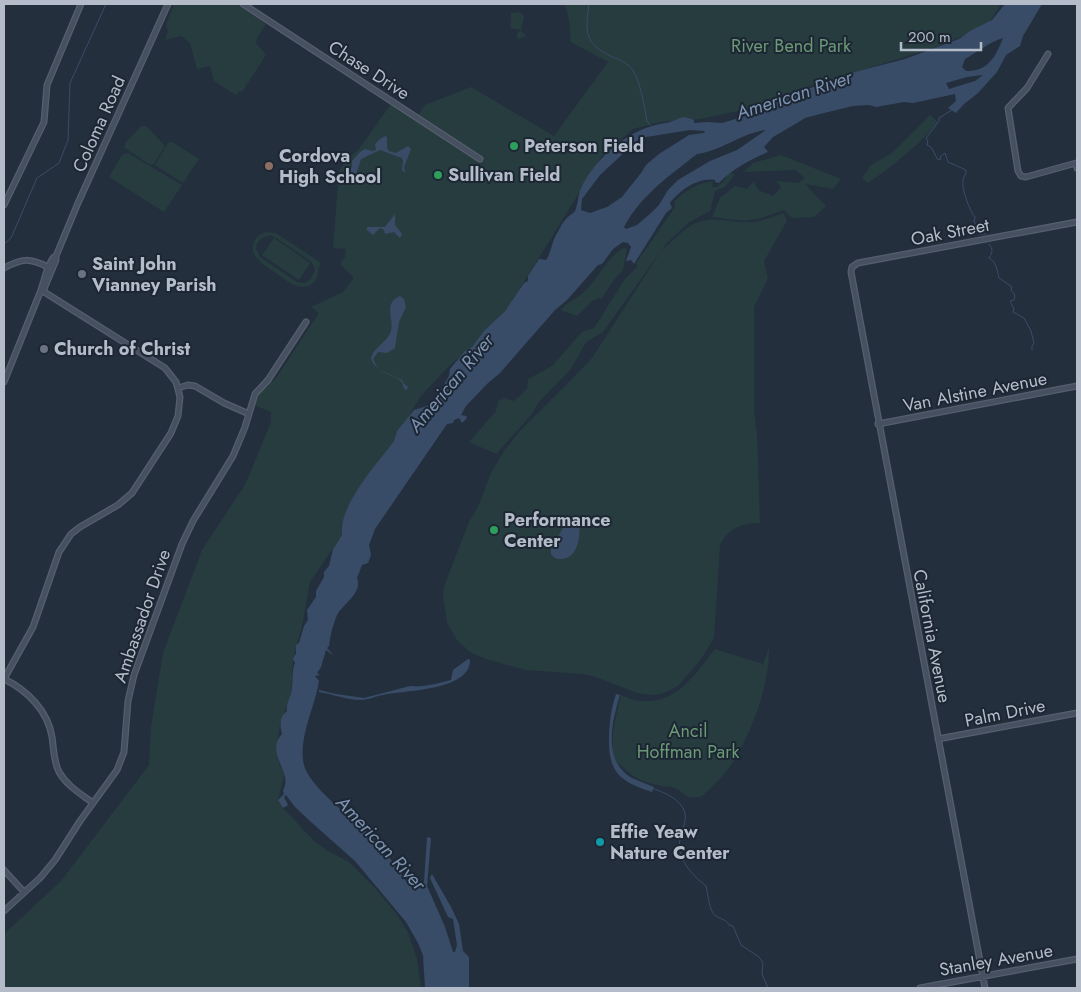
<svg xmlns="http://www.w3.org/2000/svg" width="1081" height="992" viewBox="0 0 1081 992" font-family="Jost,sans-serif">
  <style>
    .green { fill: #263c3f; fill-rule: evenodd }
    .water { fill: #394c67; fill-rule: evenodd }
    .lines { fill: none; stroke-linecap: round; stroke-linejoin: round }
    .stream { stroke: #394c67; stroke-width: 1 }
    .secondary-casing { stroke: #565f6c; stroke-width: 7 }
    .secondary { stroke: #465061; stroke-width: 4.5 }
    .leisure-dot { fill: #2e9e5b; stroke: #1d2633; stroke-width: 2 }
    .education-dot { fill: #8d6e63; stroke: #1d2633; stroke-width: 2 }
    .worship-dot { fill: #6b7280; stroke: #1d2633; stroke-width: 2 }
    .culture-dot { fill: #0f9aa8; stroke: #1d2633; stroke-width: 2 }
    .labels { text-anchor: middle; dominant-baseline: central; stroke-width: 4; stroke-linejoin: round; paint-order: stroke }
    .park-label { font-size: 18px; fill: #6b9a76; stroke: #1d2633 }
    .street-label { font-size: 18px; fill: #b4bcc9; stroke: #1d2633 }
    .poi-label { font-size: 18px; font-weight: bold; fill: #b4bcc9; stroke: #1d2633; text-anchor: start }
    .water-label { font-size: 19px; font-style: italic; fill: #7c92b1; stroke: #1d2633 }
  </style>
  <rect width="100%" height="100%" fill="#242f3e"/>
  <path class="green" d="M174 4H236L266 24 257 38 256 43 266 55 242 92 239 91 236 95 214 81 210 66 197 69 190 43 181 36 165 40 168 31 166 25Z
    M565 4H1001L987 26 934 48 794 91 752 108 701 119 660 122 633 129 602 156 509 306 472 347 449 366 420 397 394 441 356 492 347 509 341 529 342 535 310 582 303 622 293 659 291 695 280 724 276 750 280 766 285 772 278 800 283 808 314 841 328 851 349 862 375 888 396 913 408 932 417 959 421 988H4V934L61 881 149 765 151 727 163 653 202 550 246 483 271 422V412L254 405 261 390 276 378 319 313 311 307 343 292 354 278 340 264 345 257 346 249 333 248 339 171 348 158 359 149 391 104 415 119 425 105 471 87 554 136 608 62 571 42 569 20Z
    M519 12 524 16 521 30 526 36 519 39 517 38V34L521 30 510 28 511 13Z
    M930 115 938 122C918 146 894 165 868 183L862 178 871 165 892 153Z
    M141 126H146L165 146 154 164 150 165 124 147 126 142Z
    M172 142 199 159 183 183 155 165 168 143Z
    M128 153 182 185 164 212 109 177 122 155Z
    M781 155 841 179 833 189 805 184 826 206 814 217 792 218 784 210 762 218 744 221 712 217 720 198 735 186 747 189 754 181 758 190 773 196 781 187 776 181 798 183 805 178 795 170 744 172 753 163Z
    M729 173 735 174 725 187 715 191 710 211 688 223 666 244 603 332 586 342 571 369 539 402 531 415 496 454 469 442 496 411 498 401 505 398 514 401 527 389 528 379 552 366 582 332 594 328 625 279 637 267V262L675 207 674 202C686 190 695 184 713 181L712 187H716L723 182Z
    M783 213 787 221 764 261 768 278 754 307V411L757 434 760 523C742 523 728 528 720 545L714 638 702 658 678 686 664 693 653 695 637 693 593 676 582 674 525 670 486 659 470 652 457 640 447 623 443 596 444 586 469 522 478 507 491 473 506 448 520 431 569 382 592 358 661 251C669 244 688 225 698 222 714 217 728 222 745 222 758 223 770 218 783 213Z
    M265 232 276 233 321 263C316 270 320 278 312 284 308 287 302 288 297 286 290 284 283 278 277 274 267 266 248 258 254 242 256 237 260 234 265 232ZM270 235 276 238 311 261 315 270 311 279 305 283 297 282 260 257 256 249 257 243 262 238Z
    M274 238 310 263 299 280 262 255Z
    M624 248 627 249 623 270 615 278 601 300 599 298 592 301 577 316 561 310C566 302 577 299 583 293 598 280 607 256 624 248Z
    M769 648C770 684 751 735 731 765 723 777 712 787 702 796 685 802 683 789 671 787 653 785 635 781 623 767 620 765 616 762 615 759 608 743 617 712 621 695 627 697 633 700 639 701 677 705 695 674 715 649L763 664Z"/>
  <path class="water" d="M1005 4H1042L1023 36 1020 46 1006 55 997 72 978 93 964 104 956 113 948 108 956 101 955 94 913 103 904 102 876 107 869 105 853 106 824 113 805 118 797 123 773 137 764 147 768 152C750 160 734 168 719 183L715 182V180C698 177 679 191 670 203L672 208 666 213 634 264 631 260 626 261 631 247 628 243 623 242 613 249 602 264 598 265 567 300 555 310 500 373 488 383 466 406 461 415 466 416 467 418 462 423 459 418 454 420 453 423 447 424 375 529 369 545 371 555 368 563 362 565 357 578C363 593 343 604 337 615 333 625 330 635 329 646L327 648 334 656 326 650 321 667 317 673 320 675 315 676 319 681C315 707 300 733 303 760 305 786 355 819 373 838 387 853 397 868 408 884L424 882 427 837 431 838 427 886 445 927 453 952H455L457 945 453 919 448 917 430 878 432 874 451 907 459 924 463 951 469 957V988H425L423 955 418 943 406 922 355 861 311 822 295 807 286 795 284 797 288 805 283 808 278 800 284 794 283 790C294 773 264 753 282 734 280 726 279 717 287 711 285 704 292 696 292 687 293 680 292 669 295 663L293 659 295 654 296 655V645L299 643 304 626 308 620 307 610 316 597V591L324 577V572L329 566 333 549 342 535C338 506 377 464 394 441L397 431 414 410 427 406 438 395 449 376 450 369 465 351 472 347 484 331 505 311 524 283 528 281V276L539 259 546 260C550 256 552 242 556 235 559 230 562 223 566 219 568 216 573 214 575 211 578 205 578 195 581 188 596 157 631 127 666 123 679 121 679 113 694 120V123L707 122 722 123 759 112 778 100 851 73 905 59 959 39 970 31 992 20ZM1003 38C996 56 988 72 966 71L962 67 965 59C978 52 989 42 1003 38ZM983 75 975 81 949 89 946 83 967 77ZM690 130 705 131 704 133 689 135 659 154 646 165 641 173 622 197 607 207 590 213 581 210 582 199 600 175 640 138ZM766 130 737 150 710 161 678 180 668 190 659 205 651 213 637 225 626 229 624 227C641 195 669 176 697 154 721 151 742 133 766 130Z
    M385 136 387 137V148L389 151 396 153 408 146 411 149 404 167 405 173 402 170 403 161 402 158 380 150 361 159 356 175 347 178 352 166V161L360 152 365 149 373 151 376 150 375 144 380 139Z
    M395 214V225L402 234 400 238 394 232 385 234 384 230 380 228 373 235 367 230V227H385Z
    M400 296 404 299 406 307 399 322 395 348 387 353 378 352 373 359 378 369 402 380 404 384 407 386 408 388 405 390C403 387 403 382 400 380 389 373 377 373 371 359 373 347 388 342 391 331 394 318 383 303 400 296Z
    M572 516 579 520C581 533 579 559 561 559 556 559 554 558 551 554V545L558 537 567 520Z
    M468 659 470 660C470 691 405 690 383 695 375 696 369 700 361 700 346 700 333 694 319 692V690L336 694 364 698 410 686C422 688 439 683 451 680L453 670Z
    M616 694 620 695C612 721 602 761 632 778 639 781 646 784 654 787L652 792C622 782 609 774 609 741 609 725 611 709 616 694Z"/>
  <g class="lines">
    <path class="stream" d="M589 4C585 32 584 44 613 57 620 60 627 63 632 69 641 82 644 106 647 121L650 125
      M952 110 939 118V121L926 138 928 141 927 145 931 147 938 160 941 159 940 157 945 153 948 162 966 170V172C966 174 963 178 963 180 961 188 970 212 975 217L974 221 977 227 976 230 979 234H986
      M4 244 11 238 37 178 59 163 68 140 70 83 106 4
      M989 244C993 249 993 252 989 258 997 263 997 270 999 278L1012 287 1011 290 1015 295 1014 300 1010 301 1014 309 1013 312 1024 318 1031 331 1034 343 1032 346V350
      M652 788C668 794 691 803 684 825 681 833 678 844 680 852 684 867 695 877 706 886 708 894 709 912 716 916 722 920 726 919 729 925L733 926 741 945 759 957 763 963 762 974 768 988"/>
    <g class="secondary-casing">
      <path id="secondary" d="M243 4 480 159
        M1048 54 1027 88 1008 108 1018 171 1021 176 1026 177 1076 163 1077 168
        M4 205 44 122 47 85 81 4
        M4 268C23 258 29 258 48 267
        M41 290 44 289 56 260V256
        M4 382 41 290 48 267 53 258 56 256 78 203 168 4
        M178 388 188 385 195 386 224 403 249 414
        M878 424 1077 386
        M4 679 33 627 59 552 71 534 80 527 118 505 132 493 171 433 178 416 180 397 176 382 165 368 41 290
        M4 679C27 690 48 711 52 737 54 749 53 760 59 772 67 786 81 794 93 803
        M938 739 1077 713
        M4 870 24 892
        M4 911 40 878 55 860 80 821 117 770 124 752 128 701 134 675 182 544 193 521 233 456 245 427 255 394 268 380 306 322
        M920 988 1077 959
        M985 988 851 272 852 267 858 263 1077 222"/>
    </g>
    <use href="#secondary" class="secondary"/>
  </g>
  <g class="leisure-dot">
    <circle cx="514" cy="146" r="5"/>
    <circle cx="438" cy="175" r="5"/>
    <circle cx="494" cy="530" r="5"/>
  </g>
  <circle class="education-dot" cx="269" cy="166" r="5"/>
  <g class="worship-dot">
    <circle cx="82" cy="274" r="5"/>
    <circle cx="44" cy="349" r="5"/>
  </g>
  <circle class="culture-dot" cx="600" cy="842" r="5"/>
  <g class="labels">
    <g class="park-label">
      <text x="791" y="46">River Bend Park</text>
      <text x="688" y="731">Ancil<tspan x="688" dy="21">Hoffman Park</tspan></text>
    </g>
    <g class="street-label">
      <text transform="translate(369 70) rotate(33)">Chase Drive</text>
      <text transform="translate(99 124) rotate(-66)">Coloma Road</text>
      <text transform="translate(950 232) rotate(-11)">Oak Street</text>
      <text transform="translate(975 392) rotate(-11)">Van Alstine Avenue</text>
      <text transform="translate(142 616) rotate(-71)">Ambassador Drive</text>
      <text transform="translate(932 636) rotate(79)">California Avenue</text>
      <text transform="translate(1005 713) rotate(-11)">Palm Drive</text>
      <text transform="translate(996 960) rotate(-10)">Stanley Avenue</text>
    </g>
    <g class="poi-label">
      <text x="524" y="146">Peterson Field</text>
      <text x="279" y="156">Cordova<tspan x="279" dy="21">High School</tspan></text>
      <text x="448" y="175">Sullivan Field</text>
      <text x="92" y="264">Saint John<tspan x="92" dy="21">Vianney Parish</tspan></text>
      <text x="54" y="349">Church of Christ</text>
      <text x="504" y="520">Performance<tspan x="504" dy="21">Center</tspan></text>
      <text x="610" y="832">Effie Yeaw<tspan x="610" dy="21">Nature Center</tspan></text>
    </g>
    <g class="water-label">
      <text transform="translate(794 95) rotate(-18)">American River</text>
      <text transform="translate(451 383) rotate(-50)">American River</text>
      <text transform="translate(381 843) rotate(47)">American River</text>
    </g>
  </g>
  <rect width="1081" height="992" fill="none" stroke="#b4bcc9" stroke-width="10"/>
  <path d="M901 42v8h80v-8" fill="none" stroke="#b4bcc9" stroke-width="2.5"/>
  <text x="908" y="42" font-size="15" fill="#b4bcc9" stroke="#1d2633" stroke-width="4" paint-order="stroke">200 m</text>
</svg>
